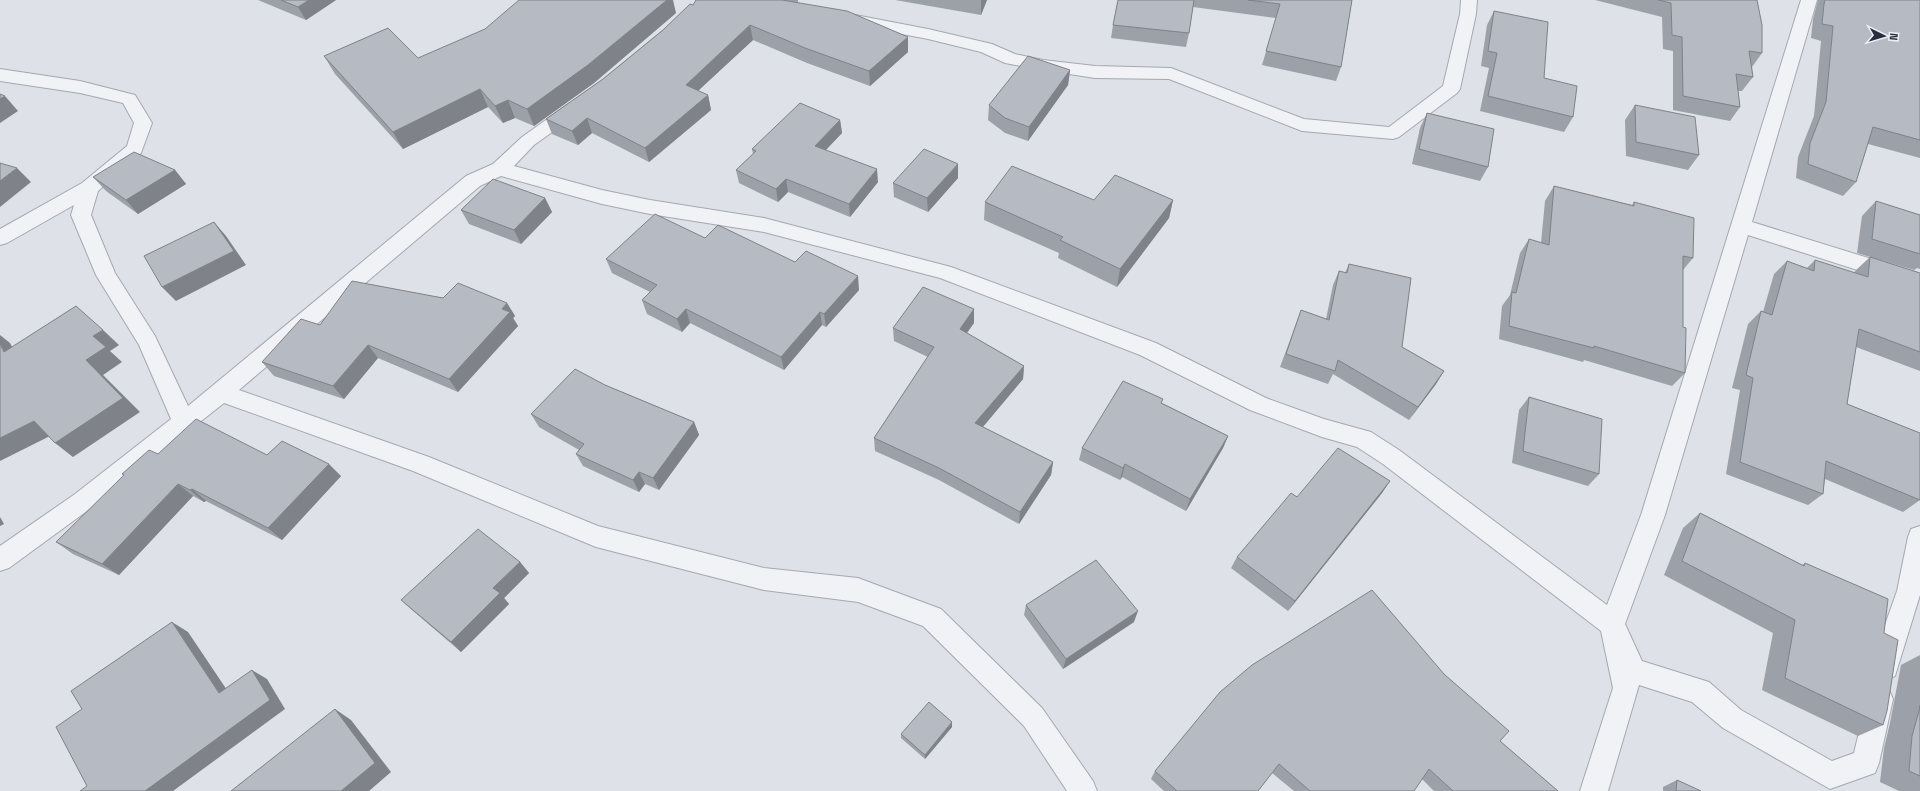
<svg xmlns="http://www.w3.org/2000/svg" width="1920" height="791" viewBox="0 0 1920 791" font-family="'Space Grotesk',sans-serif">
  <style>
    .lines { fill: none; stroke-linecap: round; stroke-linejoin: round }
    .street-casing { stroke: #a4a8b1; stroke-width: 2 }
    .street { fill: #f0f2f5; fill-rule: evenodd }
    .wall { fill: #9ca0a8 }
    .shaded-wall { fill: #7f8288 }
    .building { fill: #b5bac3; stroke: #7f8288 }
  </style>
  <rect width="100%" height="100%" fill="#dee1e7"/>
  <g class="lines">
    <g class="street-casing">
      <path id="street" d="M1461 0H1477L1476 14 1460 89 1457 93 1399 137 1393 139 1302 131 1169 79 1095 78 1043 70 1005 63 981 52 928 39 844 23 842 19 844 15 850 14 928 29 992 44 1015 54 1043 60 1095 66 1171 68 1304 119 1389 127 1443 86 1460 14Z
        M1801 0H1817L1752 222 1920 274V290L1748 235 1665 515 1625 624 1642 661 1709 682 1741 710 1832 761 1854 753 1867 699 1871 690 1880 686 1889 690 1893 699 1879 763 1875 773 1830 789 1723 728 1692 702 1639 685 1608 791H1580L1613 688 1601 631 1383 464 1357 447 1322 437 1250 410 1140 355 940 278 764 232 650 214 602 204 501 176 480 186 239 390 429 457 598 526 764 568 858 578 941 609 1042 708 1093 781 1097 791H1067L1024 726 923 626 858 602 764 590 596 547 413 471 224 403 91 508 9 568 0 571V546L75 494 171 419 139 345 96 275 71 215 74 205 7 243 0 245V229L82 183 127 146 134 123 123 103 80 93 0 81V69L80 81 135 95 152 123 141 153 98 191 91 215 115 273 155 336 188 406 466 176 493 164 522 137 567 105 573 103 579 105 582 109 579 113 534 145 514 166 602 190 650 200 764 218 951 267 1156 343 1266 398 1324 419 1371 432 1399 450 1607 605 1641 515Z
        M1920 526V595L1895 676 1886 680 1877 676 1873 667 1875 653 1897 591 1908 537 1911 529Z"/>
    </g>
    <use href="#street" class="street"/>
  </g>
  <path class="wall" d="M258 0H336L306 20Z
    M696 0H798V3L908 37V52L870 86 807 63 753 40 698 91 708 95 711 110 649 162 592 133 578 145 552 134 546 119 603 79 693 5Z
    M895 0H987L981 15Z
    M1118 0H1352L1341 67 1336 81 1262 65 1276 18 1193 7 1189 33 1186 47 1111 38 1113 25Z
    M1595 0H1757L1762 53 1752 67 1753 77 1742 91H1738L1740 107 1730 121 1673 110V51L1663 49 1662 17Z
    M1818 0H1920V158L1868 144 1856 182 1843 196 1796 178 1798 157 1814 116 1821 41 1811 38 1813 19Z
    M1494 11 1544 78 1573 117 1564 132 1480 111 1489 68 1481 66 1487 25Z
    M676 13 594 83 534 126 515 118 503 123 488 107 403 149 335 74 324 56 418 58Z
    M1070 70 1068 85 1028 141 1005 133 988 120 989 105Z
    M1635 105 1699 155 1688 170 1626 156 1625 120Z
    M1427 113 1488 167 1480 181 1412 164 1420 128Z
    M840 120 842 133 826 150 878 182 850 217 788 192 778 202 739 183 736 170 753 154 752 149Z
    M175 170 186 184 138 214 106 191 93 177Z
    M958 178 928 212 894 197 893 183Z
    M1554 186 1632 205 1634 202 1693 258 1683 270V327L1685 373 1672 386 1584 360 1583 362 1499 339 1502 306 1510 295 1520 253 1529 239 1541 243 1545 201Z
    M545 198 552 212 521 244 469 224 461 210Z
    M1094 200H1173L1169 218 1117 287 1058 258 1059 253 984 220 985 202Z
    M1876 201 1920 215V269L1917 268 1914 270 1857 253 1862 216Z
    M705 238 795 262 859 290 826 327 822 325 784 370 690 323 682 332 647 314 642 300 650 292 612 273 606 259Z
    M1870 257 1920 273V371L1856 347 1847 404 1920 433V500L1903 512 1825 479 1823 494 1808 505 1726 474 1740 390 1732 388 1748 324 1761 311 1763 312 1774 274 1787 261 1807 268 1815 260 1855 273V271Z
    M1349 264 1402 347 1444 371 1436 384 1409 420 1333 374 1328 384 1280 367 1296 324 1301 310 1326 319 1333 285 1339 271 1345 273Z
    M443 298 507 303 515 316 513 318 518 326 458 392 378 358 344 399 274 376 262 362Z
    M974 309V323L967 333 1024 366 1023 379 983 427 1053 462 1051 475 1019 524 939 480 875 451 874 438 928 357 894 341 893 328Z
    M605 385 694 422 699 435 659 490 645 484 639 492 583 466 576 454 579 450 539 427 531 414Z
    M1529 397 1599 474 1588 486 1512 463 1519 410Z
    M1162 403 1228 436 1223 448 1186 511 1122 477 1120 480 1079 460 1082 448Z
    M158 454 267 455 341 476 282 540 206 501 204 502 193 496 119 575 73 554 56 542Z
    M1390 481 1382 493 1288 611 1231 568 1237 557 1297 497Z
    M1700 513 1802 565 1805 563 1884 633 1883 725 1858 736 1762 690 1773 633 1664 575 1683 528Z
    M520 562 529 573 504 598 509 604 461 652 412 610 401 600Z
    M1026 605 1134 622 1063 669 1024 615Z
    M1920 655V791H1899L1880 782 1884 748 1890 723 1901 665Z
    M952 727 925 759 901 738V734Z
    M1500 741 1558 791H1434L1422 779 1414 791H1294L1272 773 1258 791H1164L1151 779 1155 771Z
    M1677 780 1701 791H1663V787Z"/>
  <path class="shaded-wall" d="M309 0H336L306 20 298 7Z
    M667 0H673L676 13 594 83 534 126 527 109Z
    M981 0H987L981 15Z
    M750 25 753 40 689 99 686 85Z
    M908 37V52L870 86 869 71Z
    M1070 70 1068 85 1028 141 1029 127Z
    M480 89 488 107 403 149 393 132Z
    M708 95 711 110 649 162 645 148Z
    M5 96 18 111 0 123V99Z
    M508 100 515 118 503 123 495 106Z
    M587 118 592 133 578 145 572 131Z
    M840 120 842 133 817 159 815 146Z
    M958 164V178L928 212 927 198Z
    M17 168 31 182 0 207V181Z
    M877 169 878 182 850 217 849 204Z
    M175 170 186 184 138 214 126 200Z
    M786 179 788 192 778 202 776 189Z
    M545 198 552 212 521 244 514 230Z
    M1173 200 1169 218 1117 287 1120 269Z
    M214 222 226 236 246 265 176 301 162 287Z
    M858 276 859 290 826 327 824 314Z
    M507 303 515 316 513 318 518 326 458 392 449 379Z
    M686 309 690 323 682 332 677 319Z
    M974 309V323L960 342V329Z
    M820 312 822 325 784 370 781 357Z
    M103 330 119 345 110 351 122 362 103 375 140 412 73 457 55 443 86 360 93 336Z
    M0 335 10 343 22 366 4 352 0 344Z
    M368 345 378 358 344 399 333 386Z
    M1024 366 1023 379 975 436V423Z
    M1444 371 1436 384 1409 420 1418 407Z
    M34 421 52 435 0 461V438Z
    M694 422 699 435 659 490 653 478Z
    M1228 436 1223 448 1186 511 1190 499Z
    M1053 462 1051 475 1019 524 1020 512Z
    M329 464 341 476 282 540 268 528Z
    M1125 464 1122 477 1120 480 1123 468Z
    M639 472 645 484 639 492 633 480Z
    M1390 481 1382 493 1288 611 1295 601Z
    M178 484 193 496 119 575 102 564Z
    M192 489 206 501 204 502 190 490Z
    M0 517 4 524 0 526Z
    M520 562 529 573 504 598 509 604 461 652 451 642 493 588Z
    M1138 611 1134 622 1063 669 1066 659Z
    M172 622 188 632 235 702 219 693Z
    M252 670 267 679 285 709 173 791H145Z
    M335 709 351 720 391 772 369 791H341Z
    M952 722V727L925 759V755Z"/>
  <path class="building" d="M281 0H309L298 7Z
    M519 0H667L588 65 527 109 508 100 495 106 480 89 393 132 324 56 388 28 418 58 485 29Z
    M696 0H782L847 11 908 37 869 71 805 48 750 25 686 85 708 95 645 148 587 118 572 131 546 119 603 79 663 30 690 4 693 5Z
    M1118 0H1194L1189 33 1113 25Z
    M1248 0H1352L1341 67 1266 51 1280 4Z
    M1658 0H1757L1762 25V53L1749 51 1753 77 1736 74 1740 107 1683 96 1682 37 1672 35 1671 3Z
    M1825 0H1920V140L1873 127 1856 182 1808 164 1810 143 1826 102 1833 26 1822 24 1824 4Z
    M1494 11 1548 22 1544 78 1577 86 1573 117 1488 96 1497 53 1488 51Z
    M1028 56 1070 70 1029 127 1005 118 989 105Z
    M0 94 5 96 0 99Z
    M800 103 840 120 815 146 877 169 849 204 786 179 776 189 736 170 756 151 752 149Z
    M1635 105 1695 117 1699 155 1636 142Z
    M1427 113 1494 129 1488 167 1419 149Z
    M924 149 958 164 927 198 893 183Z
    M134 152 175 170 126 200 93 177Z
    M0 163 17 168 0 181Z
    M1012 166 1094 200 1115 175 1173 200 1120 269 1060 240 1063 237 985 202Z
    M493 179 545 198 514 230 461 210Z
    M1554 186 1634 206V202L1694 218 1693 258 1683 256V327L1686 328 1685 373 1594 346V348L1509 326 1512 292 1516 293 1529 239 1549 245Z
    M1876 201 1920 215V254L1872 239Z
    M655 214 705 238 718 225 795 262 806 251 858 276 824 314 820 312 781 357 686 309 677 319 642 300 657 285 606 259Z
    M214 222 234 251 162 287 144 256Z
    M1870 257 1920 273V352L1859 329 1847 404 1920 433V500L1826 461 1823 494 1740 462 1753 378 1746 375 1761 311 1772 315 1787 261 1814 271 1815 260 1868 277Z
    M1349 264 1411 278 1402 347 1444 371 1418 407 1338 360 1335 371 1286 354 1301 310 1329 320 1339 271 1347 273Z
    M352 281 443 298 458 283 507 303 502 309 510 312 449 379 368 345 333 386 262 362 301 319 320 325Z
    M923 287 974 309 960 329 1024 366 975 423 1053 462 1020 512 939 468 874 438 934 347 893 328Z
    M76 306 103 330 93 336 106 347 86 360 123 398 55 443 34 421 0 438V344L4 352Z
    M575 369 605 385 694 422 653 478 639 472 633 480 576 454 584 444 531 414Z
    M1123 381 1163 399 1161 403 1228 436 1190 499 1125 464 1123 468 1082 448Z
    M1529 397 1602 419 1599 474 1523 451Z
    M196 419 267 455 282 441 329 464 268 528 192 489 190 490 178 484 102 564 56 542 124 475 122 474 149 450 158 454Z
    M1338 448 1390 481 1295 601 1237 557 1291 493 1297 497Z
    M1700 513 1804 566 1805 563 1888 599 1884 633 1898 640 1887 711 1883 725 1785 678 1795 620 1682 561Z
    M478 529 520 562 493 588 500 593 451 642 401 600Z
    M1096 560 1138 611 1066 659 1026 605Z
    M1372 590 1444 674 1509 731 1500 741 1558 791H1453L1429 769 1414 791H1310L1279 764 1258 791H1177L1155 771 1220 692 1252 665Z
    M172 622 219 693 252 670 270 700 145 791H80L87 786 56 727 82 709 71 691Z
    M929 702 952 722 925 755 901 734Z
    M1920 705V776L1909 771 1912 736 1919 711Z
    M335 709 375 763 341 791H231Z
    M1677 780 1701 791H1676Z"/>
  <g transform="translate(1884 36) rotate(95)" stroke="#edf0f5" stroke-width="3" paint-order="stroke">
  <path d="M0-3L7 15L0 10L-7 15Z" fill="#282e3d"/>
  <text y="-6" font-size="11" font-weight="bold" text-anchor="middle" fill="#282e3d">N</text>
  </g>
</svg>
